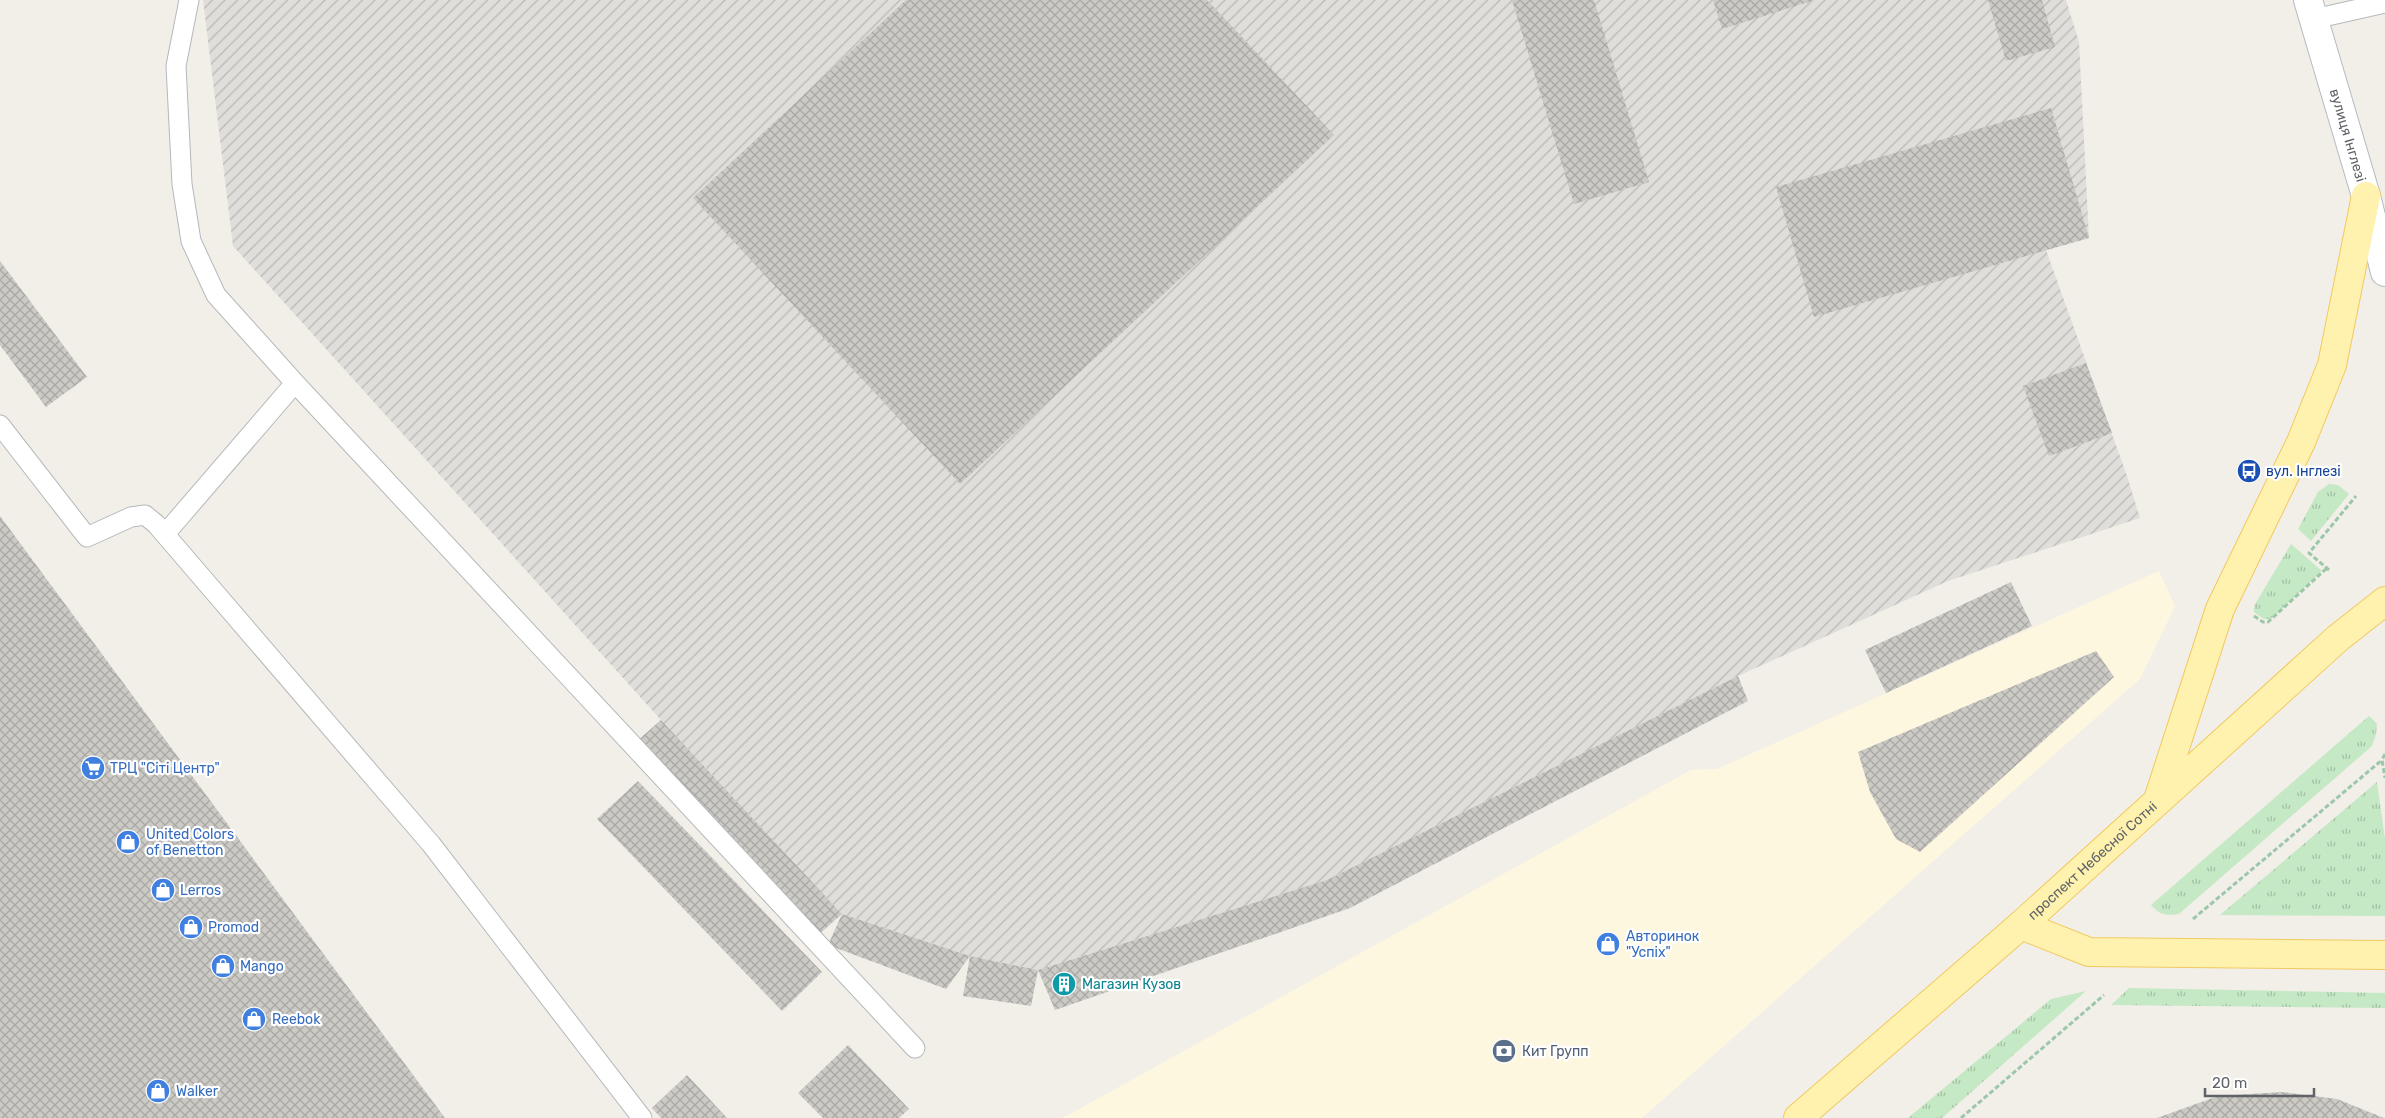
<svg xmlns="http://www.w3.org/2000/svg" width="2385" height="1118" viewBox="0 0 2385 1118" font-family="Rubik,sans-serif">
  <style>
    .commercial { fill: #fef7e0 }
    .industrial { fill: url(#industrial-furrows) }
    .grass { fill: url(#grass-tufts) }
    .building { fill: url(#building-cross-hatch) }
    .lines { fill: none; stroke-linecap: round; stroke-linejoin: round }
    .lane-casing { stroke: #b5b8bc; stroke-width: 21 }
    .secondary-casing { stroke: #b6babf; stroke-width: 30 }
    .primary-casing { stroke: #f2c960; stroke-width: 30 }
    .path { stroke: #9cc7a9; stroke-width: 3; stroke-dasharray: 5 2.5; stroke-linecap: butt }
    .lane { stroke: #fff; stroke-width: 19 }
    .secondary { stroke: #fff; stroke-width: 28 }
    .primary { stroke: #fff2af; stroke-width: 28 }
    .labels { text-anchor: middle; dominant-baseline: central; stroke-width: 4.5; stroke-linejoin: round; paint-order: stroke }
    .street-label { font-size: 14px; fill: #5f6368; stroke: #fff }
    .transit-label { font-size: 14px; fill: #164399; stroke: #fff; text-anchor: start }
    .shop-label { font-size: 14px; fill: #366cbe; stroke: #fff; text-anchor: start }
    .culture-label { font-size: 14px; fill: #0d838f; stroke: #fff; text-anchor: start }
    .service-label { font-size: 14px; fill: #4e5e75; stroke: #fff; text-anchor: start }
  </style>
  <defs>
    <pattern id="industrial-furrows" width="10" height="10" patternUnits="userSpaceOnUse" patternTransform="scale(1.25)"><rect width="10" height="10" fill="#e0deda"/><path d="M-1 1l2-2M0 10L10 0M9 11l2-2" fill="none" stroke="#b9b8b5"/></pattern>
    <pattern id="grass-tufts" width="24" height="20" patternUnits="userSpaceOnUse" patternTransform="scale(1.25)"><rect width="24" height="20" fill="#c5e8c5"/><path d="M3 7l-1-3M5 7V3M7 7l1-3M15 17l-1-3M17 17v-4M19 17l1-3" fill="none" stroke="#a3c0a4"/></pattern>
    <pattern id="building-cross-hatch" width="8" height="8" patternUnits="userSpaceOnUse" patternTransform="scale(1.25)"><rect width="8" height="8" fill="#cccac5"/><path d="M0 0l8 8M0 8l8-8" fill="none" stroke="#a9a8a4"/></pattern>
  </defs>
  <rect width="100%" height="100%" fill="#f1efe8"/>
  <path class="commercial" d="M2159 571 2175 606 2140 679 1642 1118H1063L1691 770 1717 769Z"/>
  <path class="industrial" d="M203 0H2066L2079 42 2089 238 2046 250 2127 476 2140 518 1948 581 1738 676 1327 880 1038 970 970 956 842 914 661 720 233 246Z"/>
  <path class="grass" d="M2329 484 2338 485 2349 494 2311 541 2298 529 2318 492Z
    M2291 544 2322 571 2275 615 2270 619H2264L2254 612V606Z
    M2369 716 2377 724 2376 734 2372 746 2179 914C2166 916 2160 915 2151 905Z
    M2377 782 2385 839V916L2220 915Z
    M2129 988 2385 993V1008L2111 1005Z
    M2086 991 1942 1118H1908L2051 999Z"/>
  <path class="building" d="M906 0H1207L1334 135 960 484 693 198Z
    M1512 0H1594L1649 182 1574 204Z
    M1713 0H1815L1722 29Z
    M1988 0H2042L2055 47 2006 61Z
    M2051 108 2089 238 1814 317 1776 187Z
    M0 261 87 377 46 407 0 345Z
    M2086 363 2112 433 2049 456 2023 386Z
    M0 516 373 1021 445 1118H0Z
    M2011 582 2032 626 1886 693 1865 650Z
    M2096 651 2114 677 1920 852 1896 839 1870 792 1858 752Z
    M1738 676 1748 701 1350 908 1055 1010 1038 970 1327 880Z
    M661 720 842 914 817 936 636 742Z
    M638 781 822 972 782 1011 597 819Z
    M842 914 970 956 946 989 828 945Z
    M970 956 1038 970 1031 1006 963 996Z
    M848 1045 909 1109 899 1118H823L798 1093Z
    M687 1075 727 1118H661L652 1108Z
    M2282 1092 2337 1099 2384 1118H2157L2218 1096Z"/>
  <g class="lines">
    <g class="lane-casing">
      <path id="lane" d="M189 0 176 66 182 184 191 241 216 295 295 383 915 1048
        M2314 19 2385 3
        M0 425 87 537 131 517 145 515 156 524 431 844 642 1118
        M165 534 295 383"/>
    </g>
    <g class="secondary-casing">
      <g id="secondary">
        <path id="s1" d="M2308 0 2366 196 2385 272"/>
      </g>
    </g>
    <g class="primary-casing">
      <g id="primary">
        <path d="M2158 800 2220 609 2301 442 2332 365 2366 196"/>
        <path d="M2021 925 2089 952 2385 955"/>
        <path id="s2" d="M1798 1118 2021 925 2338 638 2385 601"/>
      </g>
    </g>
    <path class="path" d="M2329 570 2309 553 2356 496
      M2254 616 2263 622H2268L2327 568
      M2385 754 2382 760 2385 778
      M2193 919 2382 760
      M1961 1118 2104 995"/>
    <use href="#lane" class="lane"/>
    <use href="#secondary" class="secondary"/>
    <use href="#primary" class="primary"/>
  </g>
  <defs>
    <g id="bus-disc" transform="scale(1.25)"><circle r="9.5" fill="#1a4fb4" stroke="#fff"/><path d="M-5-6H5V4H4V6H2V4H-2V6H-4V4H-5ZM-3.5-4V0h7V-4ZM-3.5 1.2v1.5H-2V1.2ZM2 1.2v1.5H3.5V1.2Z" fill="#fff"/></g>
    <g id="supermarket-disc" transform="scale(1.25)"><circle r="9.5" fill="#3f7fe0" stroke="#fff"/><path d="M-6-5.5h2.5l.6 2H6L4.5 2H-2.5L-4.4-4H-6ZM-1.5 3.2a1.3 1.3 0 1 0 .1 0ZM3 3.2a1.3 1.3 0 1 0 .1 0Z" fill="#fff"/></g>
    <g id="shop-disc" transform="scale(1.25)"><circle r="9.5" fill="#3f7fe0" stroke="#fff"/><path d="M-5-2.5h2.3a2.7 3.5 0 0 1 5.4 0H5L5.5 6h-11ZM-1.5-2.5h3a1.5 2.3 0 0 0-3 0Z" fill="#fff"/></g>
    <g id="building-disc" transform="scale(1.25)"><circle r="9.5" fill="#0f9aa8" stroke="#fff"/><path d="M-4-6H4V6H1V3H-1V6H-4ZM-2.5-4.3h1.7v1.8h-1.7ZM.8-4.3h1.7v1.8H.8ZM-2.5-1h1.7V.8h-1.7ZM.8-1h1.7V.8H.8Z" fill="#fff"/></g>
    <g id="bank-disc" transform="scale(1.25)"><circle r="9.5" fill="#5c6f8a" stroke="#fff"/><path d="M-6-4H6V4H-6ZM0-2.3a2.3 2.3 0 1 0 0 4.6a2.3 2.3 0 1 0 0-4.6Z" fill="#fff"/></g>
  </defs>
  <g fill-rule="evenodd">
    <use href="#bus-disc" x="2249" y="471"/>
    <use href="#supermarket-disc" x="93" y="768"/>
    <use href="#shop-disc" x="128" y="842"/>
    <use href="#shop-disc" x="163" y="890"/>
    <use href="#shop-disc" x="191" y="927"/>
    <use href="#shop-disc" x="1608" y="944"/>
    <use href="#shop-disc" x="223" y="966"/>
    <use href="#building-disc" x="1064" y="984"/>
    <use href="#shop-disc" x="254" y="1019"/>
    <use href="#bank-disc" x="1504" y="1051"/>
    <use href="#shop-disc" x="158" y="1091"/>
  </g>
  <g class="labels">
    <g class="street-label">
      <text stroke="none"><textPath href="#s1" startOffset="141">вулиця Інглезі</textPath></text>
      <text stroke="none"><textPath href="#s2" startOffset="391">проспект Небесної Сотні</textPath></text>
    </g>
    <g class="transit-label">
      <text x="2266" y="471">вул. Інглезі</text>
    </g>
    <g class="shop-label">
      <text x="110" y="768">ТРЦ "Сіті Центр"</text>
      <text x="146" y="834">United Colors<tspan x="146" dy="16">of Benetton</tspan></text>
      <text x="180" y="890">Lerros</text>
      <text x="208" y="927">Promod</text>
      <text x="1626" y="936">Авторинок<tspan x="1626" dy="16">"Успіх"</tspan></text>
      <text x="240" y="966">Mango</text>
      <text x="272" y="1019">Reebok</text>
      <text x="176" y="1091">Walker</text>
    </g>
    <g class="culture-label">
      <text x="1082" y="984">Магазин Кузов</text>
    </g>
    <g class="service-label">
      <text x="1522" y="1051">Кит Групп</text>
    </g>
  </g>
  <path d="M2205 1088v8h109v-8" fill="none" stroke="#5f6368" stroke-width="2.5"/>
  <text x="2212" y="1088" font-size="15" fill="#5f6368" stroke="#ffffff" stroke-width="4" paint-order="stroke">20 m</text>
</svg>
